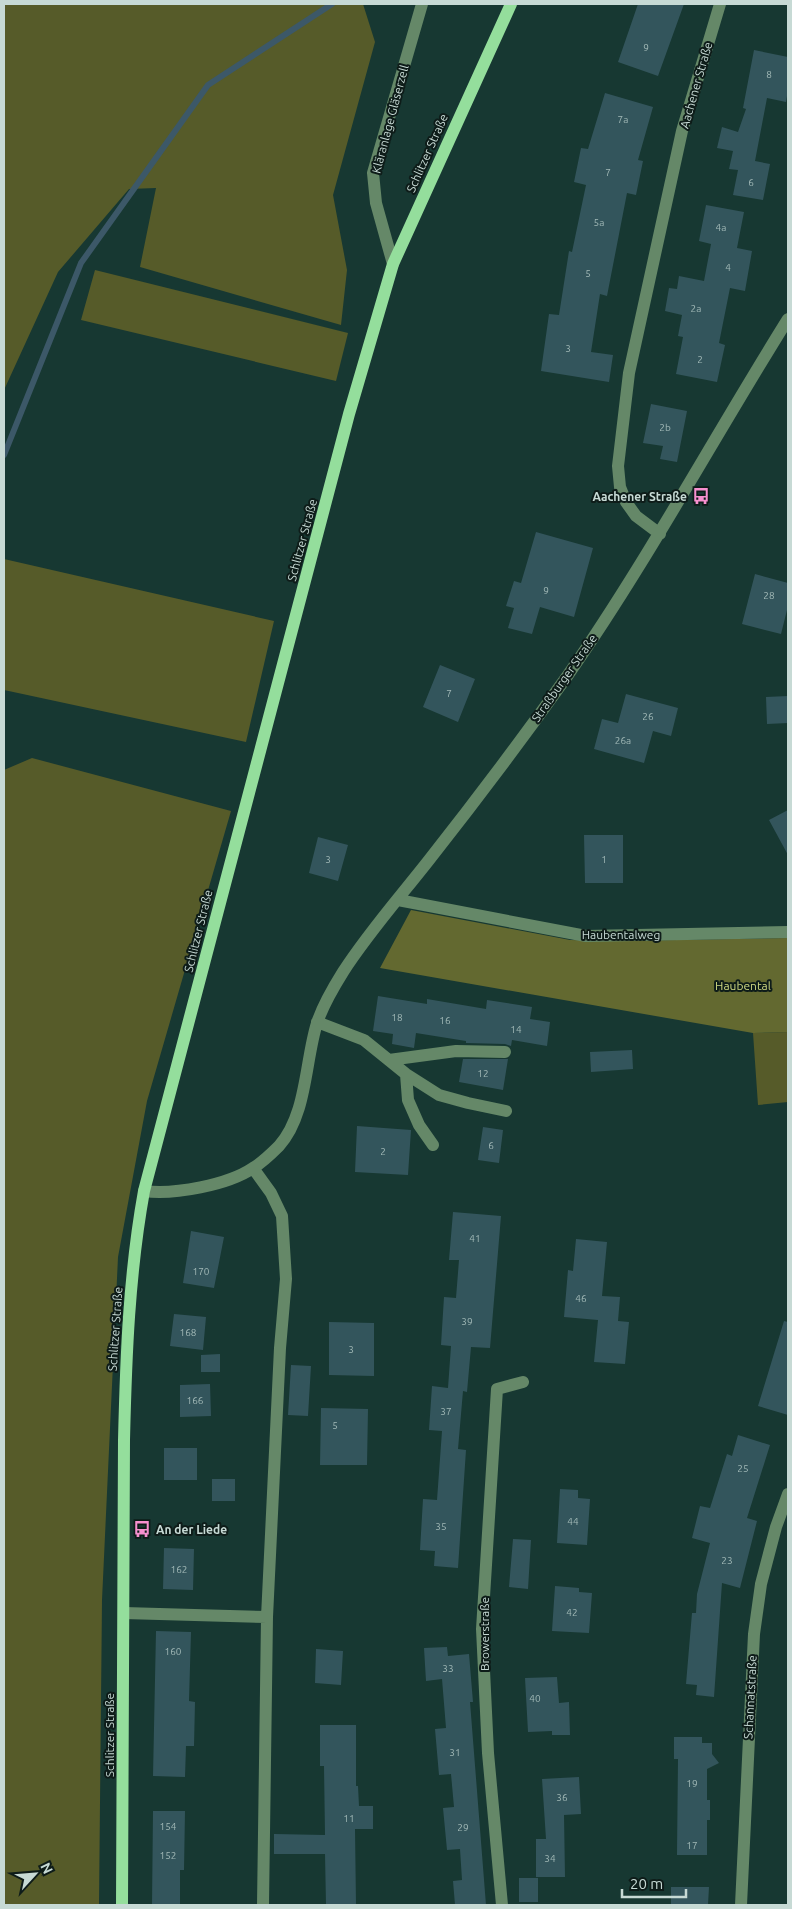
<svg xmlns="http://www.w3.org/2000/svg" width="792" height="1909" viewBox="0 0 792 1909" font-family="Ubuntu,sans-serif">
  <style>
    .green { fill: #565b29 }
    .forest { fill: #636930 }
    .lines { fill: none; stroke-linecap: round; stroke-linejoin: round }
    .stream { stroke: #3c5868; stroke-width: 6 }
    .building { fill: #33555c }
    .minor { stroke: #658868; stroke-width: 12 }
    .major { stroke: #94de9c; stroke-width: 12 }
    .labels { text-anchor: middle; dominant-baseline: central; stroke-width: 4; stroke-linejoin: round; paint-order: stroke }
    .number-label { font-size: 10px; fill: #a2b9b7 }
    .street-label { font-size: 12px; fill: #c7dad5; stroke: #0e1c19 }
    .poi-label { font-size: 12px; font-weight: bold; fill: #c7dad5; stroke: #0e1c19; text-anchor: end }
    .park-label { font-size: 12px; fill: #ccd681; stroke: #0e1c19 }
  </style>
  <rect width="100%" height="100%" fill="#173832"/>
  <path class="green" d="M4 4H363L375 42 333 195 347 270 341 325 140 267 156 188 129 189 58 272 4 390Z
    M95 270 348 333 336 381 81 320Z
    M4 559 274 621 246 742 4 690Z
    M32 758 231 811 147 1101 118 1257 102 1600 99 1905H4V770Z
    M788 1032V1102L758 1105 753 1033Z"/>
  <path class="forest" d="M411 910 570 940 618 941 788 938V1032L753 1033 380 968Z"/>
  <g class="lines">
    <path class="stream" d="M4 455 81 263 208 85 332 4"/>
  </g>
  <path class="building" d="M638 4H684L658 76 618 62Z
    M754 50 788 57V90L786 102 767 98 755 161 770 164 763 200 733 195 738 170 729 169 733 151 717 148 722 127 738 132 746 109 743 108Z
    M605 93 653 107 638 160 643 161 636 195 627 193 607 296 600 294 591 352 613 355 609 382 541 371 549 314 559 315 569 251 572 252 586 185 574 182 581 148 588 149Z
    M706 205 744 212 737 248 752 251 745 291 730 288 719 343 725 345 717 382 676 374 683 337 678 336 682 315 665 311 669 288 677 289 679 276 704 281 711 244 699 241Z
    M651 404 687 411 677 462 660 459 663 446 643 443Z
    M536 532 593 548 574 617 540 607 532 634 508 628 514 608 506 606 514 581 521 583Z
    M755 574 788 583V606L781 634 742 624Z
    M440 665 475 679 458 722 423 707Z
    M626 694 678 708 671 736 653 731 644 763 594 749 602 719 618 723Z
    M788 696V723L767 724 766 697Z
    M788 810V855L769 820Z
    M584 835H623V883H585Z
    M318 837 348 845 338 881 309 873Z
    M378 996 427 1004V999L486 1009 487 1000 532 1007 530 1019 550 1022 547 1046 512 1040 511 1046 505 1044 466 1043V1041L416 1033 414 1048 392 1044 393 1034 373 1031Z
    M632 1050 633 1069 591 1072 590 1052Z
    M463 1059H508L503 1090 459 1082Z
    M357 1126 411 1130 408 1175 355 1172Z
    M483 1127 503 1130 499 1163 478 1160Z
    M453 1212 501 1216 490 1348 471 1347 467 1392 463 1391 458 1449 466 1450 458 1568 434 1566 435 1551 420 1550 423 1499 437 1500 442 1431 429 1430 432 1386 448 1388 451 1346 441 1345 444 1297 456 1298 459 1260H449Z
    M191 1231 224 1237 214 1288 183 1283Z
    M576 1239 607 1242 602 1296 620 1297 618 1321 629 1322 625 1364 594 1362 598 1320 564 1317 568 1270 573 1271Z
    M174 1314 206 1317 203 1350 170 1346Z
    M784 1321 788 1322V1415L758 1406Z
    M329 1322 374 1323V1376L329 1375Z
    M220 1354V1372H201V1355Z
    M291 1365 311 1366 308 1416 288 1415Z
    M210 1384 211 1416 180 1417V1385Z
    M321 1408 368 1409 367 1465H320Z
    M738 1435 770 1445 747 1518 757 1521 740 1588 722 1583 714 1697 696 1695 697 1685 686 1684 692 1613H696L697 1594 710 1543 692 1538 700 1506 710 1508 727 1454 732 1456Z
    M164 1448H197V1480H164Z
    M212 1479H235V1501H212Z
    M560 1489 578 1490V1498L590 1499 587 1545 557 1543Z
    M513 1539 531 1540 528 1589 509 1587Z
    M164 1548 194 1549 193 1590 163 1589Z
    M555 1586 579 1588V1592L592 1593 589 1633 552 1631Z
    M156 1631 191 1632 189 1701 195 1702 194 1746H186L185 1777 153 1776Z
    M447 1647 448 1656 469 1654 473 1702H470L486 1905H455L453 1881 462 1880 460 1849 447 1850 443 1808 454 1807 451 1774 439 1775 435 1729 446 1728 442 1679 426 1681 424 1648Z
    M316 1649 343 1651 341 1685 315 1683Z
    M557 1677 559 1703 569 1702 570 1735H552V1731L528 1732 525 1678Z
    M320 1725H356V1786H358L359 1806H373V1829H355L356 1905H326L325 1854H274V1834L325 1835 324 1766H320Z
    M674 1737H702V1743H712V1754L719 1763 707 1769V1800H710V1820H707V1855H677L678 1759H674Z
    M579 1777 581 1814 564 1815 565 1877H536V1839H546L542 1779Z
    M153 1811H185L184 1870H180V1905H152Z
    M519 1878H538V1902H519Z
    M671 1887H709L708 1905H671Z"/>
  <g class="lines">
    <path class="minor" d="M393 264 376 203 373 173 422 4
      M660 534 636 516 626 502 620 487 618 466 629 373 682 131 720 4
      M398 900 586 936 788 932
      M317 1022 364 1040 406 1074 439 1095 468 1103 506 1111
      M389 1060 456 1051 505 1052
      M406 1074 408 1100 419 1125 433 1145
      M253 1168 271 1193 282 1216 286 1279 280 1348 267 1617 263 1905
      M144 1191C174 1195 228 1185 253 1168 263 1162 271 1154 279 1146 307 1115 305 1061 317 1023 323 1005 333 988 343 972 368 933 400 897 429 860 477 799 523 738 568 675 648 560 714 437 788 319
      M124 1613 267 1617
      M502 1905 488 1753 482 1629 497 1389 523 1382
      M741 1905 754 1634 761 1584 776 1527 788 1494"/>
    <path class="major" d="M122 1905 124 1440C126 1356 129 1274 144 1191L349 414 393 264 511 4"/>
  </g>
  <defs>
    <g id="bus-bare" transform="scale(1.35)"><path d="M-5-6H5V4H4V6H2V4H-2V6H-4V4H-5ZM-3.5-4V0h7V-4ZM-3.5 1.2v1.5H-2V1.2ZM2 1.2v1.5H3.5V1.2Z" fill="#f690cf" stroke="#0e1c19" stroke-width="2.5" paint-order="stroke"/></g>
  </defs>
  <g fill-rule="evenodd">
    <use href="#bus-bare" x="701" y="496"/>
    <use href="#bus-bare" x="142" y="1529"/>
  </g>
  <g class="labels">
    <g class="number-label">
      <text x="646" y="47">9</text>
      <text x="769" y="74">8</text>
      <text x="623" y="119">7a</text>
      <text x="608" y="172">7</text>
      <text x="751" y="182">6</text>
      <text x="599" y="222">5a</text>
      <text x="721" y="227">4a</text>
      <text x="728" y="267">4</text>
      <text x="588" y="273">5</text>
      <text x="696" y="308">2a</text>
      <text x="568" y="348">3</text>
      <text x="700" y="359">2</text>
      <text x="665" y="427">2b</text>
      <text x="546" y="590">9</text>
      <text x="769" y="595">28</text>
      <text x="449" y="693">7</text>
      <text x="648" y="716">26</text>
      <text x="623" y="740">26a</text>
      <text x="328" y="859">3</text>
      <text x="604" y="859">1</text>
      <text x="397" y="1017">18</text>
      <text x="445" y="1020">16</text>
      <text x="516" y="1029">14</text>
      <text x="483" y="1073">12</text>
      <text x="491" y="1145">6</text>
      <text x="383" y="1151">2</text>
      <text x="475" y="1238">41</text>
      <text x="201" y="1271">170</text>
      <text x="581" y="1298">46</text>
      <text x="467" y="1321">39</text>
      <text x="188" y="1332">168</text>
      <text x="351" y="1349">3</text>
      <text x="195" y="1400">166</text>
      <text x="446" y="1411">37</text>
      <text x="335" y="1425">5</text>
      <text x="743" y="1468">25</text>
      <text x="573" y="1521">44</text>
      <text x="441" y="1526">35</text>
      <text x="727" y="1560">23</text>
      <text x="179" y="1569">162</text>
      <text x="572" y="1612">42</text>
      <text x="173" y="1651">160</text>
      <text x="448" y="1668">33</text>
      <text x="535" y="1698">40</text>
      <text x="455" y="1752">31</text>
      <text x="692" y="1783">19</text>
      <text x="562" y="1797">36</text>
      <text x="349" y="1818">11</text>
      <text x="168" y="1826">154</text>
      <text x="463" y="1827">29</text>
      <text x="692" y="1845">17</text>
      <text x="168" y="1855">152</text>
      <text x="550" y="1858">34</text>
    </g>
    <g class="street-label">
      <text transform="translate(696 85) rotate(-74)">Aachener Straße</text>
      <text transform="translate(390 119) rotate(-75)">Kläranlage Gläserzell</text>
      <text transform="translate(427 153) rotate(-66)">Schlitzer Straße</text>
      <text transform="translate(302 540) rotate(-75)">Schlitzer Straße</text>
      <text transform="translate(564 678) rotate(-55)">Straßburger Straße</text>
      <text transform="translate(198 931) rotate(-76)">Schlitzer Straße</text>
      <text x="621" y="934">Haubentalweg</text>
      <text transform="translate(115 1329) rotate(-86)">Schlitzer Straße</text>
      <text transform="translate(484 1634) rotate(-90)">Browerstraße</text>
      <text transform="translate(750 1697) rotate(-87)">Schannatstraße</text>
      <text transform="translate(109 1735) rotate(-90)">Schlitzer Straße</text>
    </g>
    <g class="poi-label">
      <text x="687" y="496">Aachener Straße</text>
      <text x="156" y="1529" text-anchor="start">An der Liede</text>
    </g>
    <g class="park-label">
      <text x="743" y="985">Haubental</text>
    </g>
  </g>
  <rect width="792" height="1909" fill="none" stroke="#c7dad5" stroke-width="10"/>
  <g transform="translate(35 1874) rotate(64)" stroke="#0e1c19" stroke-width="4" paint-order="stroke">
  <path d="M0-4L9 19L0 12L-9 19Z" fill="#c7dad5"/>
  <text y="-8" font-size="14" font-weight="bold" text-anchor="middle" fill="#c7dad5">N</text>
  </g>
  <path d="M622 1889v8h64v-8" fill="none" stroke="#c7dad5" stroke-width="2.5"/>
  <text x="630" y="1889" font-size="15" fill="#c7dad5" stroke="#0e1c19" stroke-width="4" paint-order="stroke">20 m</text>
</svg>
